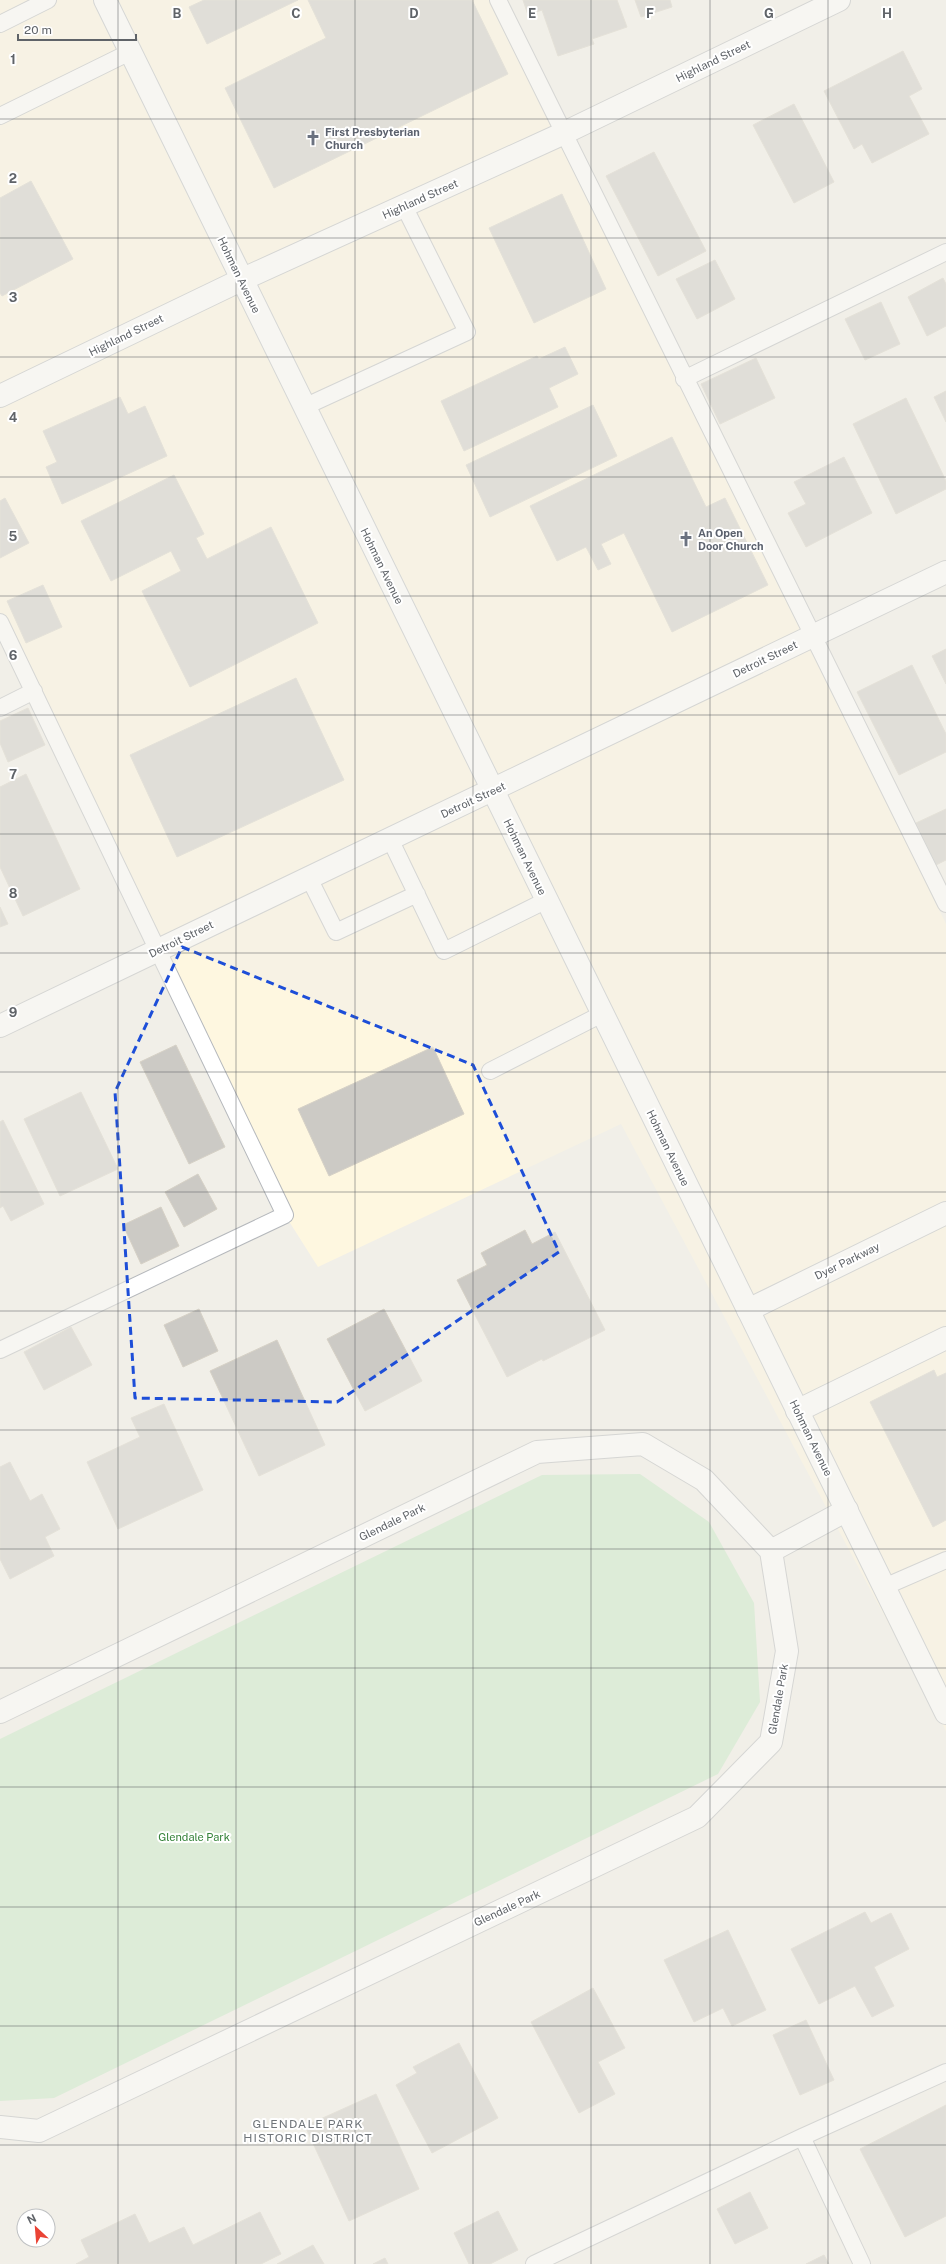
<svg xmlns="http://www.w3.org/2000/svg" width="946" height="2264" viewBox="0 0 946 2264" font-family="'Public Sans',sans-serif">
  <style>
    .commercial { fill: #fef7e0 }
    .green { fill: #c5e8c5 }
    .building { fill: #cccac5; stroke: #d6d1c6 }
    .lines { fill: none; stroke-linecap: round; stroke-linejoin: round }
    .service-casing { stroke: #b5b8bc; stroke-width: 18 }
    .minor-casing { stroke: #b5b8bc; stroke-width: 24 }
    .tertiary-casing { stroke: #b5b8bc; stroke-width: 24 }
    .secondary-casing { stroke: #b6babf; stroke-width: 24 }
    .service { stroke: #fff; stroke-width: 16 }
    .minor { stroke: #fff; stroke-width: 22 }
    .tertiary { stroke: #fff; stroke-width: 22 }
    .secondary { stroke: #fff; stroke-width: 22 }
    .marked { fill: none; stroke: #1d4ed8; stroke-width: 3; stroke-dasharray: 8 5; stroke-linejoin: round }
    .grid { fill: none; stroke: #5f6368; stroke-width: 1; stroke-opacity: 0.55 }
    .labels { text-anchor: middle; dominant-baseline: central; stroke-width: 4; stroke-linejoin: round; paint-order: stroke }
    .street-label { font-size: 11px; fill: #5f6368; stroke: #fff }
    .worship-label { font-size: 11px; font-weight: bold; fill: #5b616d; stroke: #fff; text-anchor: start }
    .park-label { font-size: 11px; fill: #348238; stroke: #fff }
    .neighbourhood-label { font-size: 12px; letter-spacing: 1px; fill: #70757a; stroke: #fff }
    .grid-label { font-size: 13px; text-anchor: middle; font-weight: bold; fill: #5f6368; stroke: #fff; stroke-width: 4; stroke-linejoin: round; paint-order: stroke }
  </style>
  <rect width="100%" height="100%" fill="#f1efe8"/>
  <path class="commercial" d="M0 0H499L946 924V1731L621 1124 318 1267 285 1215 0 622Z"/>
  <path class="green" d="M640 1474 709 1522 754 1603 760 1702 718 1774 54 2098 0 2101V1739L542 1475Z"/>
  <path class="building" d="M204 0H298L207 44 189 7Z
    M308 0H472L508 74 274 188 225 88 326 38Z
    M523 0H617L627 27 592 39 594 44 558 56 542 10 528 15Z
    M635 0H670L672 7 641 17Z
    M903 51 922 89 909 96 929 134 872 163 862 144 854 149 824 91Z
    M794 104 834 182 794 203 753 125Z
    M654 152 706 251 658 276 606 176Z
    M31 181 73 259 2 296 0 293V198Z
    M562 194 606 289 534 323 489 228Z
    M715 260 735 299 697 319 676 279Z
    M943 278 946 284V326L927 336 908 297Z
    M881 302 900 344 865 360 845 319Z
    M565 347 578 374 549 388 558 407 464 451 441 401 537 356 539 359Z
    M756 358 775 398 720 424 701 384Z
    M946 391V422L934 397Z
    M120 397 128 414 145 406 167 456 62 504 46 467 57 462 43 431Z
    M906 398 946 481V489L896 514 853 424Z
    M593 405 617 456 490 517 466 465Z
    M672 437 706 507 725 498 768 585 672 632 624 533 601 544 611 564 598 570 586 547 557 561 530 506Z
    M844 457 872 513 806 547 788 513 806 504 794 482Z
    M174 475 204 534 196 538 207 559 271 527 318 623 190 687 142 591 181 571 171 551 111 581 81 521Z
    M5 498 29 543 0 558V501Z
    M43 585 62 627 26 643 7 601Z
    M946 649V684L932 656Z
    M912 665 946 734V752L899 775 857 692Z
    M296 678 344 780 177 857 130 755Z
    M28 708 45 745 8 762 0 743V721Z
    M26 774 80 889 23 916 0 867V787Z
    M946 809V860L936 865 916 823Z
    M0 907 8 924 0 927Z
    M176 1045 225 1147 189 1164 140 1062Z
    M433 1047 464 1114 329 1176 298 1109Z
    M81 1092 118 1169 60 1196 24 1119Z
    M3 1120 44 1204 11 1221 3 1206 0 1208V1122Z
    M198 1174 217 1209 184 1227 165 1192Z
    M161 1207 179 1246 141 1264 123 1225Z
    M525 1230 532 1244 555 1232 605 1330 543 1361 542 1359 507 1377 457 1280 487 1265 481 1253Z
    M199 1309 218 1351 183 1367 164 1325Z
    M384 1309 422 1381 365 1411 327 1339Z
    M71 1327 92 1365 44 1390 24 1352Z
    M277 1340 325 1445 259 1476 210 1371Z
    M934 1370 937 1377 946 1373V1520L933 1527 870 1402Z
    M164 1404 203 1490 118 1529 87 1462 140 1437 131 1418Z
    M10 1462 30 1501 42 1494 60 1529 45 1537 54 1556 10 1579 0 1559V1467Z
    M865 1912 871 1923 891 1913 909 1949 874 1967 894 2006 872 2017 855 1986 819 2004 791 1949Z
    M728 1930 766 2010 732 2026 723 2008 694 2022 664 1960Z
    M593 1988 625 2048 598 2062 615 2094 579 2113 531 2022Z
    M806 2020 834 2080 800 2095 773 2035Z
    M459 2043 498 2118 432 2153 396 2085 417 2073 413 2067Z
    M376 2094 419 2189 349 2221 305 2126Z
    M946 2105V2216L905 2237 860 2149Z
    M750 2192 768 2228 735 2244 717 2209Z
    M498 2211 518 2250 490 2264H469L454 2233Z
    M260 2212 281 2254 261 2264H76L89 2257 81 2240 135 2214 149 2243 184 2227 193 2245Z
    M313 2245 324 2264H277Z
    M824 2255 829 2264H806Z
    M385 2258 388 2264H373Z"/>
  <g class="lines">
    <g class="service-casing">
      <path id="service" d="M498 0 946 904
        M0 24 48 0
        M0 116 130 52
        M684 379 946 252
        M304 407 467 332 404 206
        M0 622 285 1215 0 1350
        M0 708 34 691
        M390 839 444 951 547 900
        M309 878 336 932 417 894
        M490 1071 602 1014
        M884 1587 946 1560
        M802 2137 862 2264
        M534 2264 802 2137 946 2072"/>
    </g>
    <g class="minor-casing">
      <path id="minor" d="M0 1026 946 572
        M748 1310 946 1213
        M797 1411 946 1338
        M771 1551 847 1510
        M0 1712 537 1452 643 1444 704 1480 771 1551 787 1651 771 1742 697 1817 39 2131 0 2127"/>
    </g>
    <g class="tertiary-casing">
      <path id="tertiary" d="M0 396 241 280 562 134 839 0"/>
    </g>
    <g class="secondary-casing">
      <path id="secondary" d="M105 0 946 1713"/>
    </g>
    <use href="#service" class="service"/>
    <use href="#minor" class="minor"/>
    <use href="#tertiary" class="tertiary"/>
    <use href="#secondary" class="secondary"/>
  </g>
  <path d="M0 0H946V2264H0ZM182 947 473 1065 559 1252 337 1402 135 1398 115 1092Z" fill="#f1efe8" fill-opacity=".55" fill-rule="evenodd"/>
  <path class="marked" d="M182 947 473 1065 559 1252 337 1402 135 1398 115 1092Z"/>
  <path class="grid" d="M118 0V2264M236 0V2264M355 0V2264M473 0V2264M591 0V2264M710 0V2264M828 0V2264M0 119H946M0 238H946M0 357H946M0 477H946M0 596H946M0 715H946M0 834H946M0 953H946M0 1072H946M0 1192H946M0 1311H946M0 1430H946M0 1549H946M0 1668H946M0 1787H946M0 1907H946M0 2026H946M0 2145H946"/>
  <defs>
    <g id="church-bare" transform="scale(1.2)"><path d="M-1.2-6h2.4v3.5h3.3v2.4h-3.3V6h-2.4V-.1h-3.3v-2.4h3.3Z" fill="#6b7280" stroke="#fff" stroke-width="2.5" paint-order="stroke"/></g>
  </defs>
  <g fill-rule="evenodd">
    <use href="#church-bare" x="313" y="138"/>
    <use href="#church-bare" x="686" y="539"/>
  </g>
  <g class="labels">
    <g class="street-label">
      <text transform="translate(713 61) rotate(-26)">Highland Street</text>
      <text transform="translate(420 199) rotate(-24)">Highland Street</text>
      <text transform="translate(239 275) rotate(64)">Hohman Avenue</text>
      <text transform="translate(126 335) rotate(-26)">Highland Street</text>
      <text transform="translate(382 566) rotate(64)">Hohman Avenue</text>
      <text transform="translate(765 659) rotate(-26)">Detroit Street</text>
      <text transform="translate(473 800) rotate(-25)">Detroit Street</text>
      <text transform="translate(525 857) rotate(64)">Hohman Avenue</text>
      <text transform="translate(181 939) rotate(-26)">Detroit Street</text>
      <text transform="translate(668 1148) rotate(64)">Hohman Avenue</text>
      <text transform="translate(847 1261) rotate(-26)">Dyer Parkway</text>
      <text transform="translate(811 1438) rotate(64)">Hohman Avenue</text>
      <text transform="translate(392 1522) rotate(-26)">Glendale Park</text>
      <text transform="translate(778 1699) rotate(-80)">Glendale Park</text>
      <text transform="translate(507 1908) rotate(-25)">Glendale Park</text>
    </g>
    <g class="worship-label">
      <text x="325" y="132">First Presbyterian<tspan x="325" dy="13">Church</tspan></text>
      <text x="698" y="533">An Open<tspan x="698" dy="13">Door Church</tspan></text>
    </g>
    <g class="park-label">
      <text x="194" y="1837">Glendale Park</text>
    </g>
    <g class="neighbourhood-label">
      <text x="308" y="2124">GLENDALE PARK<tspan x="308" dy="14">HISTORIC DISTRICT</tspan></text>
    </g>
  </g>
  <g class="grid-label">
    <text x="177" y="18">B</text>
    <text x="296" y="18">C</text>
    <text x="414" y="18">D</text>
    <text x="532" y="18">E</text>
    <text x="650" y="18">F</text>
    <text x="769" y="18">G</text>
    <text x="887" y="18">H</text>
    <text x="13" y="64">1</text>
    <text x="13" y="183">2</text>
    <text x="13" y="302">3</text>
    <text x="13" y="422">4</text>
    <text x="13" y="541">5</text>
    <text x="13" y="660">6</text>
    <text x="13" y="779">7</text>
    <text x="13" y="898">8</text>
    <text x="13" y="1017">9</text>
  </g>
  <g transform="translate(36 2228) rotate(334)"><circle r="19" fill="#ffffff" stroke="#bfc1c3"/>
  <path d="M0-3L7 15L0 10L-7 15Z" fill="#ea4335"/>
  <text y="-6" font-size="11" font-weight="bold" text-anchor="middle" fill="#5f6368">N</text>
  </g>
  <path d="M18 34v6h118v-6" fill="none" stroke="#5f6368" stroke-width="2"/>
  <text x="24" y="34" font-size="12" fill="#5f6368" stroke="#ffffff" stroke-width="3" paint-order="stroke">20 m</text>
</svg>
